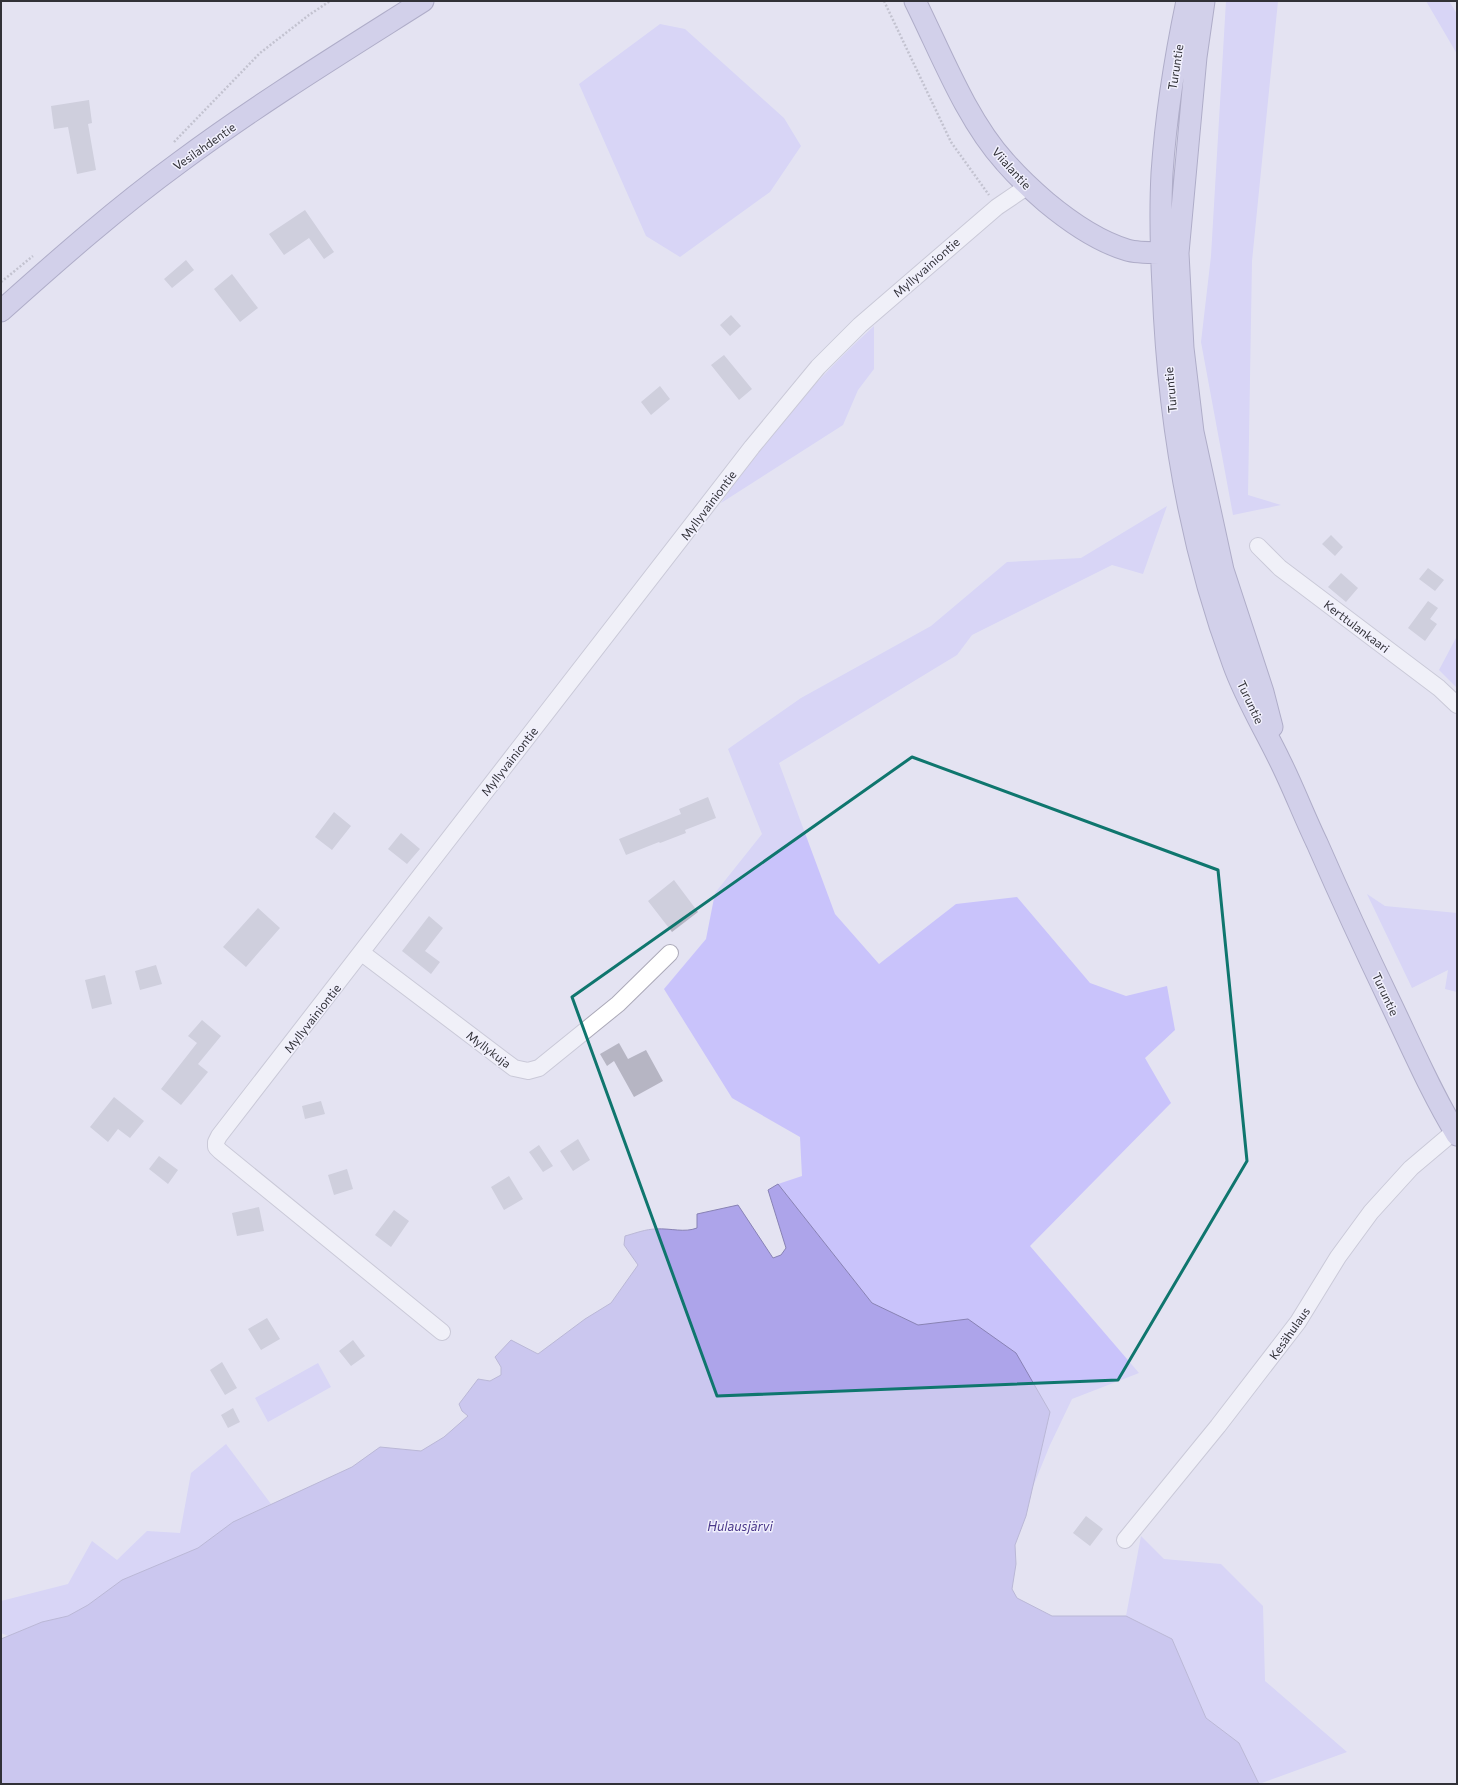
<svg xmlns="http://www.w3.org/2000/svg" width="1458" height="1785" viewBox="0 0 1458 1785" font-family="Commissioner,sans-serif">
  <style>
    .green { fill: #c9c3fb }
    .water { fill: #ada4ea; stroke: #8882b4 }
    .building { fill: #b6b5c3 }
    .lines { fill: none; stroke-linecap: round; stroke-linejoin: round }
    .minor-casing { stroke: #aba9b8; stroke-width: 18 }
    .major-casing { stroke: #6f6a96; stroke-width: 23 }
    .path { stroke: #9b9aa6; stroke-width: 2.5; stroke-dasharray: 2 2; stroke-linecap: butt }
    .minor { stroke: #fff; stroke-width: 16 }
    .major { stroke: #bdb8df; stroke-width: 21 }
    .marked { fill: none; stroke: #0f766e; stroke-width: 3; stroke-linejoin: round }
    .labels { text-anchor: middle; dominant-baseline: central; stroke-width: 3; stroke-linejoin: round; paint-order: stroke }
    .street-label { font-size: 12px; fill: #313137; stroke: #f1f0fd }
    .water-label { font-size: 13px; font-style: italic; fill: #4b398b; stroke: #f1f0fd }
  </style>
  <rect width="100%" height="100%" fill="#e4e3f2"/>
  <path class="green" d="M1226 1H1278L1252 261 1248 495 1281 505 1233 515 1201 342 1211 256Z
    M1426 1H1449L1457 14V54Z
    M660 24 685 29 784 118 801 146 770 192 680 257 646 236 579 84Z
    M874 326V369L858 390 843 425 721 503C766 436 815 380 874 326Z
    M1167 506 1143 574 1112 565 972 635 957 655 779 763 835 914 879 964 956 904 1017 897 1090 983 1126 996 1167 986 1175 1030 1145 1058 1171 1103 1030 1246 1139 1373 1072 1399 1050 1445 1030 1494 1050 1412 968 1319 918 1325 872 1303 778 1184 802 1176 800 1137 732 1098 664 989 706 939 715 893 762 834 728 749 801 698 931 626 1007 562 1081 558Z
    M1457 636V688L1439 670Z
    M1367 894 1385 906 1457 913V992L1445 989 1448 970 1412 988Z
    M318 1363 331 1387 268 1422 255 1398Z
    M226 1444 271 1504 233 1522 198 1548 122 1580 88 1605 68 1616 42 1622 8 1636 1 1633V1601L68 1584 92 1541 117 1560 147 1531 180 1533 191 1473Z
    M1141 1536 1164 1559 1221 1564 1263 1606 1265 1681 1347 1752 1259 1784 1239 1743 1206 1718 1172 1639 1126 1616Z"/>
  <path class="water" d="M778 1184 872 1303 918 1325 968 1319 1016 1353 1050 1412 1026 1516 1015 1545 1016 1564 1012 1589 1017 1598 1052 1616H1126L1172 1639 1206 1718 1239 1743 1259 1784H1V1639L42 1622 68 1616 88 1605 122 1580 198 1548 233 1522 352 1467 380 1447 421 1451 444 1437 468 1416 462 1411 459 1404 478 1379 490 1381 501 1375V1367L495 1357 511 1340 538 1354 585 1319 611 1303 638 1265 624 1245 625 1236C636 1233 646 1229 656 1229 671 1228 684 1233 697 1228V1214L738 1205 773 1258 781 1255 786 1248 768 1190Z"/>
  <path class="building" d="M89 100 92 123 88 124 96 170 77 174 68 127 54 129 51 106Z
    M305 210 334 252 324 259 309 238 284 255 269 234Z
    M186 260 194 270 172 288 164 279Z
    M232 274 258 308 240 322 214 289Z
    M731 315 741 326 730 336 720 325Z
    M724 355 752 389 739 400 711 365Z
    M660 386 670 399 651 415 641 402Z
    M1331 535 1343 547 1335 556 1322 544Z
    M1428 568 1444 580 1435 591 1419 579Z
    M1341 573 1358 588 1346 602 1328 587Z
    M1428 601 1438 608 1430 619 1437 624 1425 641 1408 628Z
    M708 797 716 818 685 830 686 833 660 843 659 842 626 855 619 839 681 814 679 809Z
    M334 812 351 826 332 850 315 837Z
    M401 833 420 849 407 864 388 849Z
    M674 880 698 912 672 932 648 901Z
    M258 908 280 928 246 967 223 947Z
    M429 916 443 928 425 951 440 962 431 974 402 951Z
    M156 965 162 984 140 990 135 971Z
    M105 975 112 1004 92 1009 85 980Z
    M202 1020 221 1036 198 1064 208 1072 181 1105 161 1089 197 1043 188 1036Z
    M619 1043 628 1059 646 1050 663 1081 634 1097 614 1061 607 1066 600 1054Z
    M114 1097 144 1121 130 1138 118 1129 108 1142 90 1127Z
    M321 1101 325 1114 305 1119 302 1106Z
    M578 1139 590 1160 573 1171 560 1151Z
    M539 1145 553 1166 543 1172 529 1152Z
    M159 1156 178 1170 168 1184 149 1169Z
    M347 1169 353 1189 334 1195 328 1175Z
    M509 1176 523 1199 504 1210 491 1187Z
    M259 1207 264 1231 237 1236 232 1213Z
    M394 1210 409 1221 391 1247 375 1235Z
    M267 1318 280 1339 261 1350 248 1329Z
    M353 1340 365 1356 351 1366 339 1351Z
    M222 1362 237 1388 225 1395 210 1370Z
    M233 1408 240 1422 228 1428 221 1415Z
    M1086 1516 1103 1529 1090 1546 1073 1533Z"/>
  <g class="lines">
    <g class="minor-casing">
      <path id="minor" d="M1258 546 1280 568 1439 688 1457 705
        M362 953 514 1068 528 1071 539 1068 618 1004 670 953
        M442 1332 220 1151 216 1147V1142L219 1136 752 447 818 367 860 325 997 207 1028 186
        M1125 1540 1218 1426 1298 1322 1338 1257 1371 1212 1411 1168 1457 1129"/>
    </g>
    <g class="major-casing">
      <path id="major" d="M915 1C941 53 966 119 1005 162 1018 177 1032 190 1046 202 1070 222 1097 241 1127 250 1140 254 1161 252 1175 253
        M1187 1C1175 58 1166 115 1162 173 1160 211 1161 249 1163 287 1168 417 1188 542 1233 663 1245 697 1264 728 1280 761 1293 787 1304 816 1317 843 1341 898 1366 952 1392 1006 1413 1050 1432 1094 1457 1135
        M1204 1 1196 57 1178 253 1183 348 1193 432 1223 570 1263 692 1272 727
        M1 311C59 259 117 208 180 162 258 104 341 53 423 1"/>
    </g>
    <path class="path" d="M884 1 951 142 989 195
      M174 142 260 53 309 15 330 1
      M1 282 33 256"/>
    <use href="#minor" class="minor"/>
    <use href="#major" class="major"/>
  </g>
  <path d="M0 0H1458V1785H0ZM912 757 1218 870 1247 1161 1118 1380 717 1396 572 997Z" fill="#e4e3f2" fill-opacity=".55" fill-rule="evenodd"/>
  <path class="marked" d="M912 757 1218 870 1247 1161 1118 1380 717 1396 572 997Z"/>
  <g class="labels">
    <g class="street-label">
      <text transform="translate(1175 67) rotate(-81)">Turuntie</text>
      <text transform="translate(204 146) rotate(-35)">Vesilahdentie</text>
      <text transform="translate(1012 168) rotate(48)">Viialantie</text>
      <text transform="translate(926 267) rotate(-41)">Myllyvainiontie</text>
      <text transform="translate(1170 390) rotate(-95)">Turuntie</text>
      <text transform="translate(708 505) rotate(-53)">Myllyvainiontie</text>
      <text transform="translate(1357 626) rotate(37)">Kerttulankaari</text>
      <text transform="translate(1251 702) rotate(65)">Turuntie</text>
      <text transform="translate(509 761) rotate(-52)">Myllyvainiontie</text>
      <text transform="translate(1386 994) rotate(65)">Turuntie</text>
      <text transform="translate(312 1018) rotate(-52)">Myllyvainiontie</text>
      <text transform="translate(489 1049) rotate(37)">Myllykuja</text>
      <text transform="translate(1289 1333) rotate(-55)">Kesähulaus</text>
    </g>
    <g class="water-label">
      <text x="740" y="1526">Hulausjärvi</text>
    </g>
  </g>
  <rect width="1458" height="1785" fill="none" stroke="#313137" stroke-width="4"/>
</svg>
